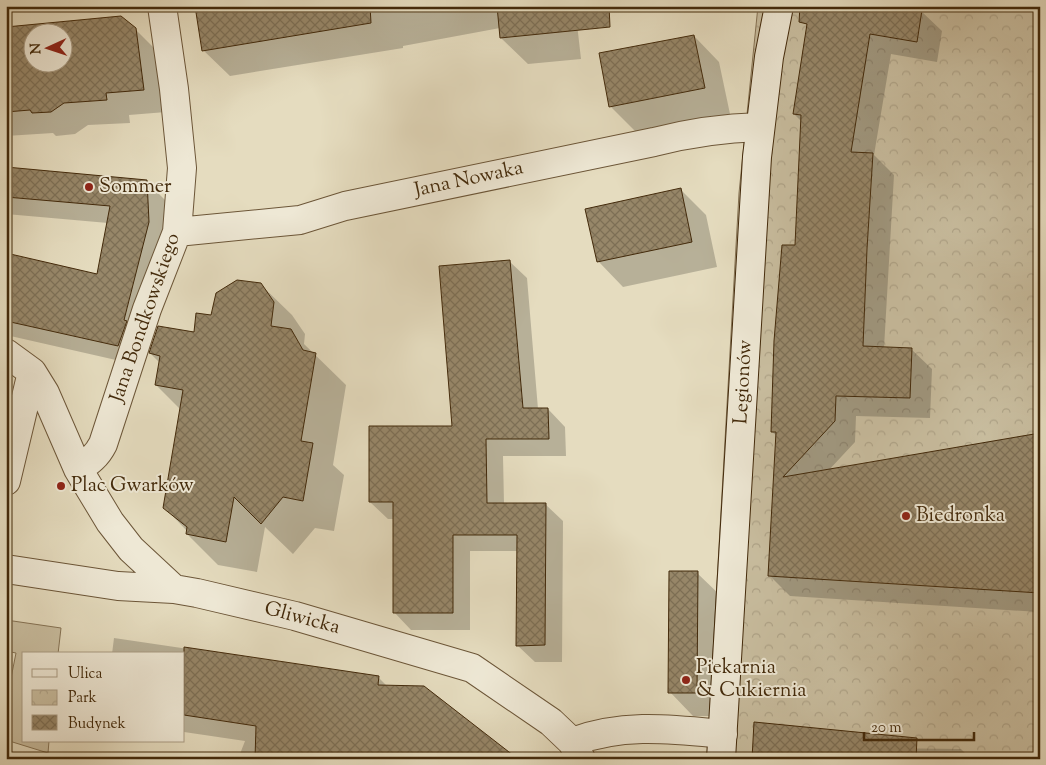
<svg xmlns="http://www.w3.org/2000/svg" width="1046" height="765" viewBox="0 0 1046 765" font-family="'Sorts Mill Goudy',serif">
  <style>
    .green { fill: #c9bea0; stroke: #867456 }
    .park { fill: url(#park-crowns); stroke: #867456 }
    .shadow { fill: #0003; fill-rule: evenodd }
    .building { fill: url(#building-cross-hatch); stroke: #432a0b; fill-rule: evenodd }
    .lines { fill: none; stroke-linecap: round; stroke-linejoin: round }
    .street-casing { stroke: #6c5638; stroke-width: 30 }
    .secondary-casing { stroke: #432a0b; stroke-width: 30 }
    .street { stroke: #eee8d5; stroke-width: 28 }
    .secondary { stroke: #eee8d5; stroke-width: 28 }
    .poi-dot { fill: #8f2418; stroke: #eee8d5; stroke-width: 2 }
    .labels { text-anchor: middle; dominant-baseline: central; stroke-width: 4; stroke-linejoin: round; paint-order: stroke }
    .street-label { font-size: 20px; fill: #432a0b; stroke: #eee8d5 }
    .poi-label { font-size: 20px; fill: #432a0b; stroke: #eee8d5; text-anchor: start }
  </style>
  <defs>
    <pattern id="park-crowns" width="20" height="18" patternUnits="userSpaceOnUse" patternTransform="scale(1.25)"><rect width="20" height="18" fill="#c9bea0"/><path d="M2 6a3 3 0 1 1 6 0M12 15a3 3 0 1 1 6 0" fill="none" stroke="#aea388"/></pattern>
    <pattern id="building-cross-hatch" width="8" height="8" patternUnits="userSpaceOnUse" patternTransform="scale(1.25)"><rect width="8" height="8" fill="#978769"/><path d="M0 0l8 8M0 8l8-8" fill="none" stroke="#7d6f55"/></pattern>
  </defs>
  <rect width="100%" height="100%" fill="#e5dcbf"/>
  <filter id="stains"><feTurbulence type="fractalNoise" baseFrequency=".004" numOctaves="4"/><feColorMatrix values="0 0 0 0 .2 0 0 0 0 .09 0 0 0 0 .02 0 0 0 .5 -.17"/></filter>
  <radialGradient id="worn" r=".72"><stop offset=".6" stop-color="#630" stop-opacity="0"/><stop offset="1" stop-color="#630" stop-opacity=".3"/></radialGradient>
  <path class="green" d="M6 620 61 628 58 654H24V741H49L48 753 6 740V703L16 653 6 651Z"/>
  <path class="park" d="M758 6H1040V759H707L739 193Z"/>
  <path class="shadow" d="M196 6H575L581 59 528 64 501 38 500 28 403 46V48L230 76 203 50Z
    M812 6 921 11 942 31 937 62 891 54 874 155 894 175 884 348 911 349 932 369 930 418 856 416 855 442 828 471 1040 435V631L1039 612 790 596 769 575 777 436 772 432 796 246 802 122 794 114Z
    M6 28 135 29 158 52 166 112 129 115 130 123 88 125 75 134 56 136 53 133 6 136ZM32 32H62V62H32Z
    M694 36 719 62 730 114 636 132 610 106Z
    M6 169 146 181 165 200 168 242 138 365 6 335V254L98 275 108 223 6 214Z
    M680 189 706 215 717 267 623 287 598 261Z
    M509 261 527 278 538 409H548L565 427 566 456H503L504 504H545L563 521 562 662H535L517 645 518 551H470V630H411L394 612V519H388L370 502 453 427Z
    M260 284 292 315 305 334 304 344 346 385 333 465 344 475 334 531 315 528 293 554 265 527 257 572 218 565 187 534V531L165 508 181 410 156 385 160 363 150 353 195 333 212 317Z
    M6 387 14 395 6 474Z
    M697 573 721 596 720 716H693L670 692Z
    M114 638 378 677 388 687 395 759H238L245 741 184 732V654H112Z
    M877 748 961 749 971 759H753Z"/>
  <path class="building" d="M195 6H370L371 23 202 51Z
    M497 6H609L610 27 500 38Z
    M800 6H901L922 10 917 42 870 34 851 152 873 153 867 249 863 346 912 348 910 398 836 396 835 421 783 477 1040 433V593L768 576 776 432H771L774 341 782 245H795L801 115 793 114 807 24 799 22Z
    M121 16 136 28 144 90 106 93 107 100 64 103 51 112 32 113 30 110 6 112V27ZM32 32H62V62H32Z
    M694 35 705 88 609 107 599 53Z
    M6 167 147 180 149 222 124 320 127 321 118 346 6 321V253L97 274 110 206 6 197Z
    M681 188 692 242 597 262 585 209Z
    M510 260 523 408H548L549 439H486L487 503H546L545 645 516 646 517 535H453V613H393V502H369V426H452L439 266Z
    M237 280 261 283 274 302 271 326 291 329 303 350 316 353 301 441 313 443 303 501 283 497 261 524 234 497 226 542 186 534 187 527 163 508 183 390 155 385 160 356 149 353 158 326 194 332 196 313 211 315 216 293Z
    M669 571H698L697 693H668Z
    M184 647 379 676 378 685 424 686 518 759H255L256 726 184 715Z
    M754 722 917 738 916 759H752Z"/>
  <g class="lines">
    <g class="street-casing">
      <path id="street" d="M177 232 300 220 345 206 654 142C689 133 724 128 760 127
        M6 353 32 372 45 393 78 469 110 522 131 549 174 589
        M78 469C89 462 97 456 103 444L147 309 177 232 182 168 174 89 162 6
        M6 481 32 372
        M6 569 118 586 174 589 197 593 295 616 472 668 551 722 572 742 581 759
        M572 742C623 723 670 729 723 734"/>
    </g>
    <g class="secondary-casing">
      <path id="secondary" d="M721 759 757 157 769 57 779 6"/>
    </g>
    <use href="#street" class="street"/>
    <use href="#secondary" class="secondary"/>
  </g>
  <g class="poi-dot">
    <circle cx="89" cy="187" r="5"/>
    <circle cx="61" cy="486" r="5"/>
    <circle cx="906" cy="516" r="5"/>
    <circle cx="686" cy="680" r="5"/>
  </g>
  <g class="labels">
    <g class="street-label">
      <text transform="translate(469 180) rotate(-12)">Jana Nowaka</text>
      <text transform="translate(146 318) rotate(-71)">Jana Bondkowskiego</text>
      <text transform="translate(744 382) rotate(-87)">Legionów</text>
      <text transform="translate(302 619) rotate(15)">Gliwicka</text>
    </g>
    <g class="poi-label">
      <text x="99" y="187">Sommer</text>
      <text x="71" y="486">Plac Gwarków</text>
      <text x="916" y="516">Biedronka</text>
      <text x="696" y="668">Piekarnia<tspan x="696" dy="23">&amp; Cukiernia</tspan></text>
    </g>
  </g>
  <rect width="1046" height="765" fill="none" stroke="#e5dcbf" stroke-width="25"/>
  <rect x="8" y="8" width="1031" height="750" fill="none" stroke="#432a0b" stroke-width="2.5"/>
  <rect x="12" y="12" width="1021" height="740" fill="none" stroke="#432a0b"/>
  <rect x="22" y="652" width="162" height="90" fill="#eee8d5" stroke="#aa9c84"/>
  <rect x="32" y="669" width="25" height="8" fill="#eee8d5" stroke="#aa9c84"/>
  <text x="68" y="678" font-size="15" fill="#432a0b">Ulica</text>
  <rect x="32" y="690" width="25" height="15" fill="url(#park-crowns)" stroke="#aa9c84"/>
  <text x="68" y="702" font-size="15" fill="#432a0b">Park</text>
  <rect x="32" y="715" width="25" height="15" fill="url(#building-cross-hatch)" stroke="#aa9c84"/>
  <text x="68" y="728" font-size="15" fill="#432a0b">Budynek</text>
  <g transform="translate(48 48) rotate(267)"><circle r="24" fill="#eee8d5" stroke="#aa9c84"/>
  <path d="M0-4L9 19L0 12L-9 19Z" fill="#8f2418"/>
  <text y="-8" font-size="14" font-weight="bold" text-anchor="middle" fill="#432a0b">N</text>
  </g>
  <path d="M864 732v8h110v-8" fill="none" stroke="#432a0b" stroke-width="2.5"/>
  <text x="871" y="732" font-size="15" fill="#432a0b" stroke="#eee8d5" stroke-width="4" paint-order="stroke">20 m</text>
  <rect width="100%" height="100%" filter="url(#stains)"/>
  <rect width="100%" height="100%" fill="url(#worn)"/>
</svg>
